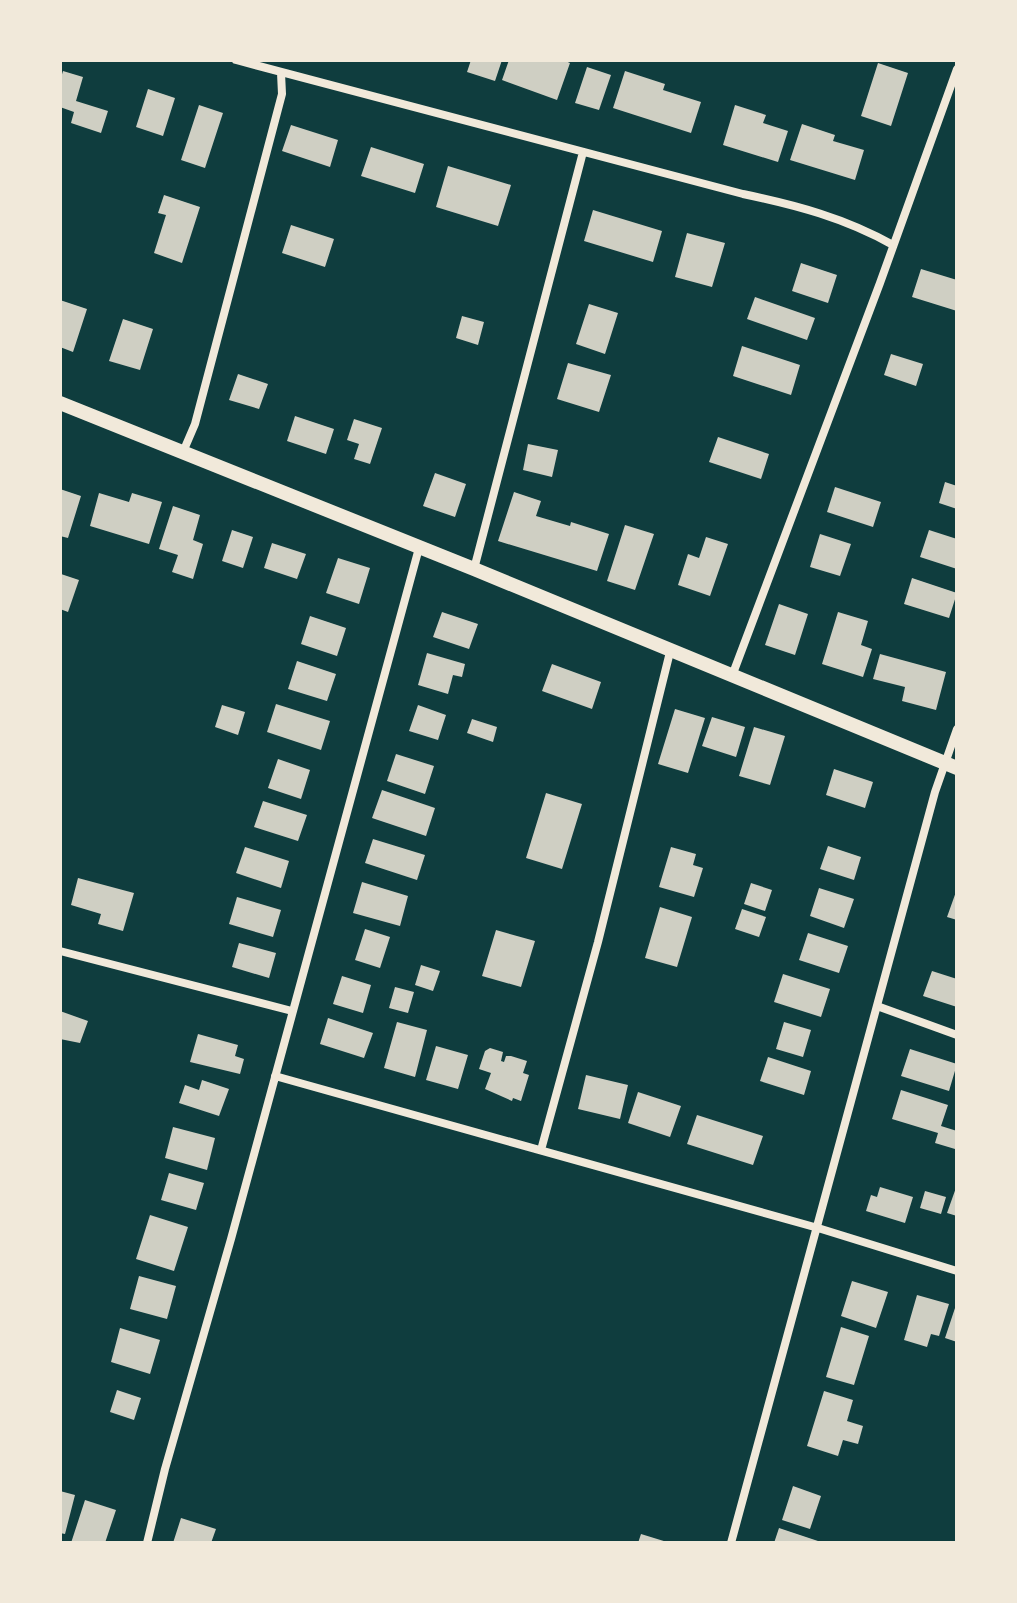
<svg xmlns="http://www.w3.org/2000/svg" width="1017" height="1603" viewBox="0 0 1017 1603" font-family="Raleway,sans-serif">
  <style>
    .building { fill: #cfcfc3 }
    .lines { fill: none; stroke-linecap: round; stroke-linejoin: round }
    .minor { stroke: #f1e9da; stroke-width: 8 }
    .tertiary { stroke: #f1e9da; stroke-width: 14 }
  </style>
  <rect width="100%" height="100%" fill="#0f3d3e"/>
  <path class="building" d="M471 60H502L495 81 467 72Z
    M509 60H563L570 63 557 100 502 80Z
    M878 63 908 73 891 126 861 116Z
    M587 67 611 75 599 110 575 103Z
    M63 71 83 77 76 101 108 111 101 133 71 123 74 112 60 107V81Z
    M625 71 665 84 663 90 701 102 691 133 613 108Z
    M148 89 175 98 163 136 136 127Z
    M199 105 223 113 205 168 181 160Z
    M735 105 766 115 763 123 788 131 778 162 723 145Z
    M802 124 835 135 833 141 864 150 855 180 790 160Z
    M291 125 338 140 330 167 282 151Z
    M371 147 424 164 415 193 361 176Z
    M448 166 511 185 498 226 436 207Z
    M164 195 200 207 182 263 154 253 166 215 158 213Z
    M593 210 662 231 653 262 584 241Z
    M291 225 334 239 325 267 282 253Z
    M687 233 725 243 712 287 675 277Z
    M801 263 837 275 828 303 792 291Z
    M921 269 957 280V311L912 297Z
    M755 297 815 318 807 340 747 319Z
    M60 300 87 309 73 352 60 347Z
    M589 304 618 313 605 354 576 344Z
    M462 316 484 322 478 345 456 338Z
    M123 319 153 329 140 370 109 361Z
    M742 346 800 365 791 395 733 376Z
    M891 354 923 364 916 386 884 375Z
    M568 363 611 375 599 412 557 399Z
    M238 374 268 384 259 409 229 400Z
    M295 416 334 429 326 454 287 441Z
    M354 419 382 428 370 464 354 459 359 444 347 440Z
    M718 437 769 454 761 479 709 462Z
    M528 444 558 450 552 477 523 470Z
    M435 473 466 484 455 517 423 506Z
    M945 482 957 486V509L939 503Z
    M835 487 881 502 873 527 827 512Z
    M60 489 81 496 68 538 60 536Z
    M514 492 541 501 536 516 570 526 571 522 609 534 597 571 498 541Z
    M99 493 129 502 132 493 162 502 149 544 90 526Z
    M173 506 200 515 193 540 203 544 193 579 172 572 178 555 159 549Z
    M625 525 654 534 635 590 607 581Z
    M232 530 253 537 243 568 222 561Z
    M929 530 957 539V569L920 557Z
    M820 534 851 544 840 576 810 567Z
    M706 537 728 544 710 596 678 585 688 554 699 558Z
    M272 543 306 554 297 579 264 568Z
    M338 558 370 568 359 604 326 593Z
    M61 574 79 580 68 612 60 609Z
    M912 578 957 593 949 618 904 604Z
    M779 604 808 614 795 655 765 645Z
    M442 612 478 624 469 649 433 637Z
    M838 612 868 621 861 645 872 649 863 677 822 664Z
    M310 616 346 628 337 656 301 644Z
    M427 653 465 664 462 677 453 675 448 694 418 685Z
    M880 654 946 672 936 710 902 701 905 687 873 679Z
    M297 661 336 674 327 701 288 689Z
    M552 664 601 682 592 709 542 691Z
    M276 704 330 721 321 750 267 732Z
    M222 705 245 712 238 735 215 727Z
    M418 705 446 715 438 740 409 731Z
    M675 709 705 718 688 773 658 764Z
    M712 717 745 727 736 757 702 746Z
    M472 719 497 727 493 742 467 733Z
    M754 727 785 736 770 785 739 776Z
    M396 754 434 766 425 794 387 781Z
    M278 759 310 770 301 799 268 788Z
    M834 769 873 782 865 808 826 795Z
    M382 790 435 808 426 836 372 818Z
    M546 793 582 804 562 869 526 858Z
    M263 801 307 815 298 841 254 827Z
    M373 839 425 855 417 880 365 863Z
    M828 846 861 857 854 880 820 869Z
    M245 847 289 861 281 888 236 873Z
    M671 847 696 854 693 865 703 868 694 897 659 887Z
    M78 878 134 893 123 931 98 924 101 914 71 905Z
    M362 882 408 896 400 926 353 913Z
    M751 883 772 890 765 911 744 904Z
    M819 888 854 899 844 928 810 916Z
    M957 889V920L947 917Z
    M237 897 281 910 273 937 229 924Z
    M660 907 692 917 677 967 645 958Z
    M742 909 766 917 759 937 735 929Z
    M365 929 390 937 380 968 355 960Z
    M496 930 535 941 521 987 482 976Z
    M808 933 848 946 839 973 799 960Z
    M239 943 276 953 269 978 232 967Z
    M421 965 440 971 433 991 415 985Z
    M932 971 957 979V1007L923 996Z
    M783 974 830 989 821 1017 774 1002Z
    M342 976 371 985 363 1013 333 1004Z
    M395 987 414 992 408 1013 389 1008Z
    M60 1011 88 1021 80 1043 60 1039Z
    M328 1018 373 1033 364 1058 320 1044Z
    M397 1022 427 1030 415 1077 384 1068Z
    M784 1022 811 1030 803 1057 776 1049Z
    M198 1034 238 1045 235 1056 244 1059 240 1074 190 1062Z
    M436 1046 468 1055 458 1089 426 1080Z
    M490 1048 503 1052 501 1061 504 1062 506 1056H511L527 1061 523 1073 529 1075 521 1101 513 1098 512 1101 485 1089 491 1073 479 1069 485 1051Z
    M910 1049 957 1064 949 1091 901 1076Z
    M768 1057 811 1071 804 1095 760 1081Z
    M586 1075 628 1085 620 1119 578 1109Z
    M202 1080 229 1089 219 1116 179 1103 185 1085 199 1090Z
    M901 1090 948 1105 941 1126 957 1131 955 1149 935 1143 938 1133 892 1119Z
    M638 1092 681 1106 670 1137 628 1123Z
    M697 1115 763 1136 753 1165 687 1144Z
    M173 1127 215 1138 207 1170 165 1158Z
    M169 1173 204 1183 196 1210 161 1200Z
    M957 1185V1216L947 1213Z
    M880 1187 913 1197 905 1223 866 1211 871 1195 877 1197Z
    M925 1191 946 1197 941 1214 920 1208Z
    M150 1215 188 1227 174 1271 136 1259Z
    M139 1276 176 1286 167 1319 130 1309Z
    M852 1281 888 1292 876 1328 841 1316Z
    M917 1295 949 1304 939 1336 931 1334 927 1347 904 1340Z
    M957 1302V1342L945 1338Z
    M841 1327 869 1336 854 1385 826 1377Z
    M120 1328 160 1340 150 1374 111 1362Z
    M117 1390 141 1398 134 1420 110 1412Z
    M824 1391 853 1400 847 1421 863 1426 858 1444 843 1440 838 1456 807 1446Z
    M793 1486 821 1496 810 1529 782 1520Z
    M60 1491 75 1495 65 1534 60 1533Z
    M85 1500 116 1510 105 1543H71Z
    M181 1518 216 1529 211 1543H173Z
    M779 1528 818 1541 817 1543H774Z
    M641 1534 667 1542V1543H638Z"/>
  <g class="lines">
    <path class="minor" d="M236 60 743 194C796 205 845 218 893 245
      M183 452 195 424 282 94 281 73
      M474 569 583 152
      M732 676 880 283 957 69
      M60 951 292 1011
      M877 1006 957 1035
      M275 1076 818 1228 957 1271
      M541 1150 598 942 670 652
      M147 1543 165 1469 231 1239 419 548
      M731 1543 935 792 957 729"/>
    <path class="tertiary" d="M60 403 474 569 957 768"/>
  </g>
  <rect width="1017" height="1603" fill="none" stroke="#f1e9da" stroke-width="124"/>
</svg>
